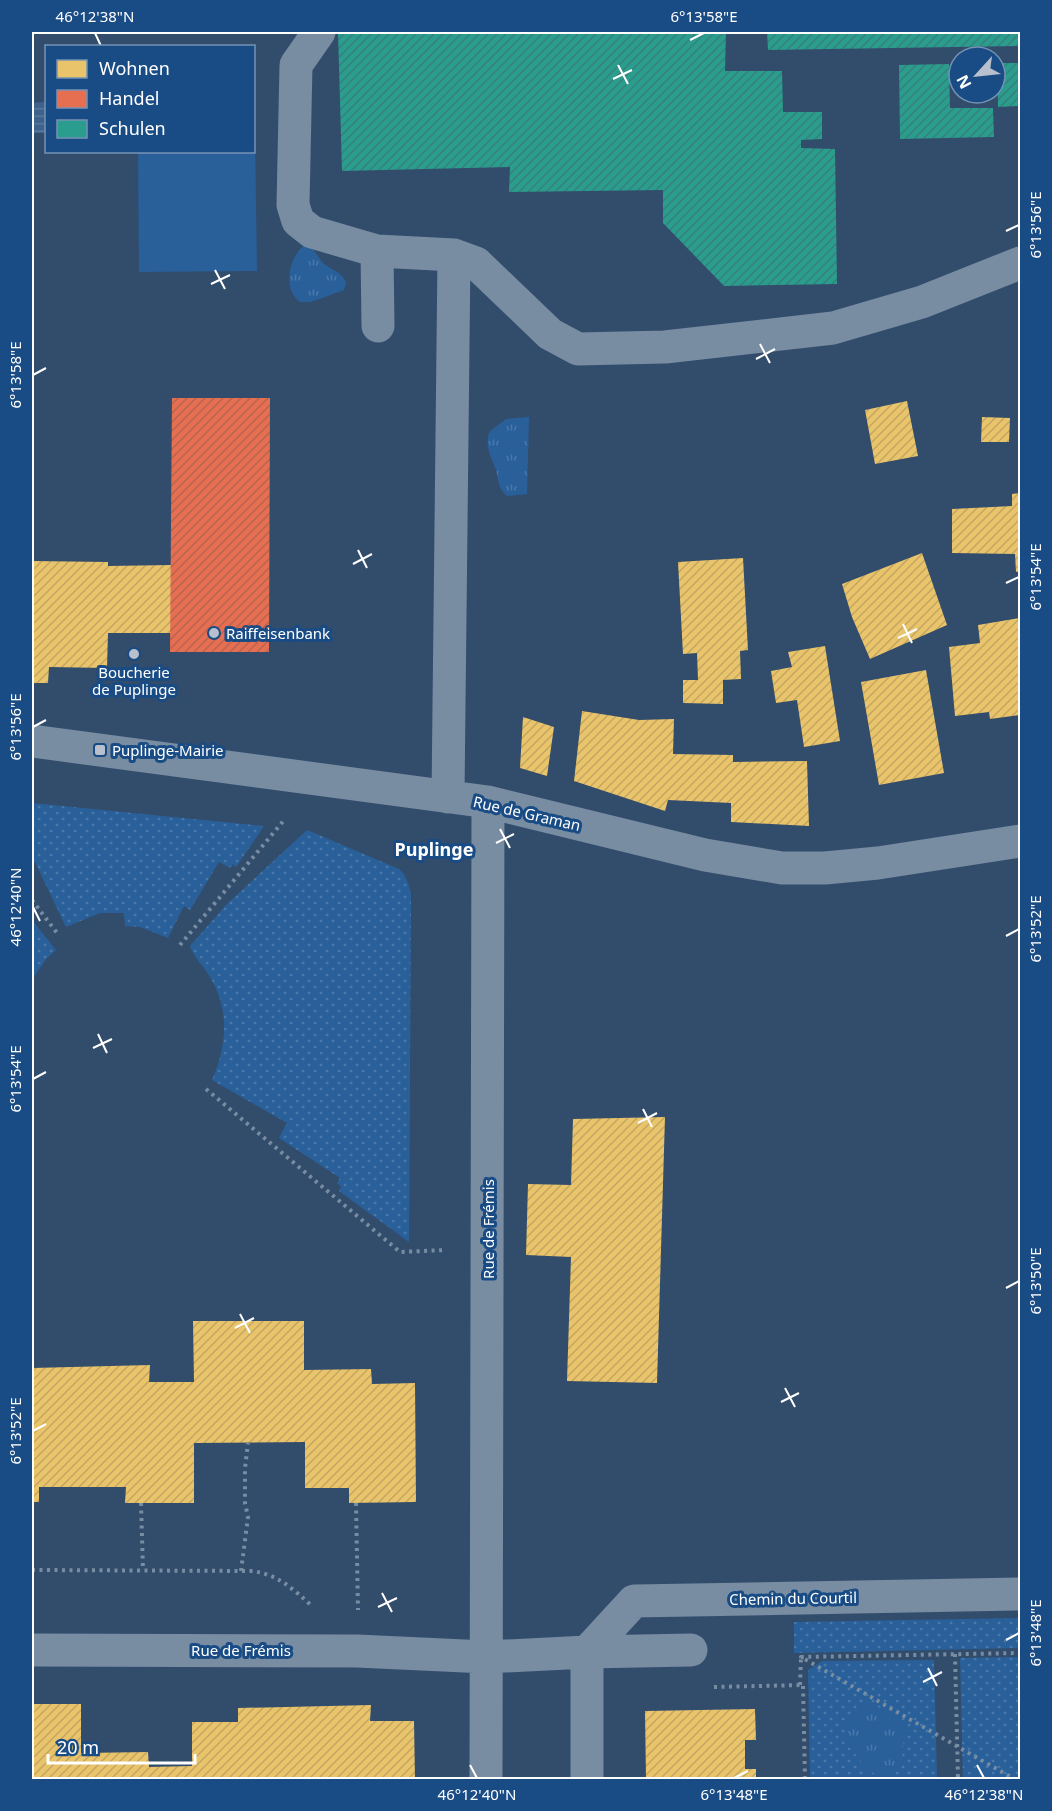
<svg xmlns="http://www.w3.org/2000/svg" width="1052" height="1811" viewBox="0 0 1052 1811" font-family="'Noto Sans',sans-serif">
  <style>
    .grass { fill: url(#grass-dots) }
    .park { fill: url(#park-tufts) }
    .pitch { fill: #29609a }
    .water { fill: url(#water-rules) }
    .homes { fill: url(#homes-hatch) }
    .shops { fill: url(#shops-hatch) }
    .schools { fill: url(#schools-hatch) }
    .lines { fill: none; stroke-linecap: round; stroke-linejoin: round }
    .path { stroke: #788ca2; stroke-width: 4; stroke-dasharray: 3 4.5; stroke-linecap: butt }
    .minor { stroke: #788ca2; stroke-width: 33 }
    .ticks { fill: none; stroke: #fff; stroke-width: 2 }
    .poi-dot { fill: #b7c0cc; stroke: #194b84; stroke-width: 2 }
    .labels { text-anchor: middle; dominant-baseline: central; stroke-width: 6; stroke-linejoin: round; paint-order: stroke }
    .poi-label { font-size: 15px; fill: #fff; stroke: #194b84; text-anchor: start }
    .street-label { font-size: 15px; fill: #fff; stroke: #194b84 }
    .quarter-label { font-size: 18px; font-weight: bold; fill: #fff; stroke: #194b84 }
    .neatline { fill: none; stroke: #fff; stroke-width: 2 }
    .ticks-label { font-size: 15px; text-anchor: middle; fill: #fff }
  </style>
  <defs>
    <pattern id="grass-dots" width="8" height="8" patternUnits="userSpaceOnUse" patternTransform="scale(1.5)"><rect width="8" height="8" fill="#29609a"/><path d="M2 2h.1M6 6h.1" fill="none" stroke="#4978a9" stroke-width="1.8" stroke-linecap="round"/></pattern>
    <pattern id="park-tufts" width="24" height="20" patternUnits="userSpaceOnUse" patternTransform="scale(1.5)"><rect width="24" height="20" fill="#29609a"/><path d="M3 7l-1-3M5 7V3M7 7l1-3M15 17l-1-3M17 17v-4M19 17l1-3" fill="none" stroke="#4978a9"/></pattern>
    <pattern id="water-rules" width="6" height="5" patternUnits="userSpaceOnUse" patternTransform="scale(1.5)"><rect width="6" height="5" fill="#3e628b"/><path d="M0 2.5h6" fill="none" stroke="#5b7a9c"/></pattern>
    <pattern id="homes-hatch" width="6" height="6" patternUnits="userSpaceOnUse" patternTransform="scale(1.5)"><rect width="6" height="6" fill="#e9c46a"/><path d="M-1 1l2-2M0 6l6-6M5 7l2-2" fill="none" stroke="#c2a662"/></pattern>
    <pattern id="shops-hatch" width="6" height="6" patternUnits="userSpaceOnUse" patternTransform="scale(1.5)"><rect width="6" height="6" fill="#e76f51"/><path d="M-1 1l2-2M0 6l6-6M5 7l2-2" fill="none" stroke="#b86450"/></pattern>
    <pattern id="schools-hatch" width="6" height="6" patternUnits="userSpaceOnUse" patternTransform="scale(1.5)"><rect width="6" height="6" fill="#2a9d8f"/><path d="M-1 1l2-2M0 6l6-6M5 7l2-2" fill="none" stroke="#368178"/></pattern>
  </defs>
  <rect width="100%" height="100%" fill="#324c6c"/>
  <path class="grass" d="M32 803 263 826H264L236 867 233 864 230 868 219 862 190 910 184 906 168 938 140 927 125 926 124 913H100L66 927 32 856Z
    M307 830 399 869C407 876 409 885 411 895L409 1242 339 1191 341 1187 337 1183 340 1178 279 1138 287 1123 212 1080C227 1046 230 1010 210 977 204 966 194 958 190 946L228 903Z
    M32 920 56 950 46 959 32 980Z
    M1020 1618V1648L794 1653V1622Z
    M1020 1657V1779H963L960 1658Z
    M934 1660 937 1779H810L808 1670 822 1661Z"/>
  <path class="park" d="M305 245C317 248 317 260 327 266 336 272 341 272 346 282L344 290 311 302H300C282 290 289 255 305 245Z
    M529 417 527 494 507 496C498 489 499 481 496 470 491 455 485 449 489 432L506 419Z
    M868 1701 905 1723 902 1761 898 1769 889 1775 875 1774 866 1769 844 1738 845 1727 850 1717Z"/>
  <path class="pitch" d="M254 65 257 271 139 272 138 152H254Z"/>
  <path class="water" d="M46 102V133H32V103Z"/>
  <path class="homes" d="M907 401 918 456 875 464 865 410Z
    M982 417 1010 418 1009 442H981Z
    M1020 493V571L1016 572 1015 554 952 553V509L1012 506V494Z
    M922 553 947 625 870 659 852 617 842 584Z
    M743 558 748 650 740 651 741 679 723 680V704L683 703V680H698L697 653 683 654 678 562Z
    M32 561 108 562V566L171 565V633H108L107 668 49 667 48 683H32Z
    M1020 618V715L990 719 989 712 955 716 949 647 980 643 978 625Z
    M825 646 840 741 804 747 797 700 776 703 771 671 792 667 788 652Z
    M926 670 944 773 879 785 861 682Z
    M582 711 639 720 674 719 673 754 733 755V762L807 761 809 826 731 822V803L668 800 665 811 574 781Z
    M523 717 554 727 547 776 520 768Z
    M665 1117 657 1383 567 1381 571 1257 526 1255 528 1184 571 1185 573 1119Z
    M193 1321H304V1370L371 1369 372 1384 415 1383 416 1502 349 1503V1488H305V1442L194 1443V1503H125L126 1487H39V1502H32V1368L150 1365 149 1382H194Z
    M32 1704H81V1753L148 1752 149 1767 192 1766V1722H238V1708L371 1705 370 1721H414L415 1780H32Z
    M755 1709 756 1740H745V1769H756V1780H646L645 1711Z"/>
  <path class="shops" d="M172 398H270L269 652H170Z"/>
  <path class="schools" d="M338 32H726L725 71H782L783 112H822V139L801 140V148L835 149 837 284 724 286 663 223V190L509 192 510 167 342 171Z
    M767 32H1020V46L768 50Z
    M997 63H1020V106L998 107Z
    M949 64 950 108H993L994 137 900 139 899 65Z"/>
  <g class="lines">
    <path class="path" d="M32 900 57 933
      M180 945 285 819
      M206 1089 400 1252 445 1250
      M141 1503 143 1570
      M356 1503 358 1610
      M32 1570 251 1571C278 1574 293 1589 313 1607
      M241 1571 248 1517 245 1503V1468L248 1443
      M955 1654 958 1780
      M800 1685 801 1657
      M714 1687 803 1685 805 1780
      M1016 1780 801 1657 1020 1653"/>
    <path class="minor" d="M319 32 296 65 293 205 298 221 312 232 377 251 378 326
      M377 251 454 255 476 263 550 334 578 349 665 347 833 328 922 302 1020 263
      M32 741 488 802 705 855 782 868H825L878 863 1020 841
      M448 797 454 255
      M32 1650 357 1651 486 1657 587 1652V1780
      M587 1652 634 1601 1020 1594
      M587 1652 691 1650
      M486 1780 488 802"/>
  </g>
  <path class="ticks" d="M95 33 101 46M690 40 704 33M618 65 628 84M613 79 632 70M1006 231 1019 225M215 270 225 289M211 284 230 275M760 344 770 363M756 359 775 349M33 375 46 368M358 550 367 568M353 564 372 554M1006 583 1019 577M903 624 912 643M898 638 917 629M33 727 46 720M500 829 510 848M496 843 514 834M33 907 40 921M1006 936 1019 929M98 1034 107 1053M93 1048 112 1039M33 1079 46 1072M643 1109 652 1127M638 1123 657 1113M1006 1288 1019 1281M240 1314 250 1333M235 1328 254 1318M785 1388 795 1407M781 1402 799 1393M33 1431 46 1424M382 1593 392 1612M378 1607 397 1598M1006 1640 1019 1633M928 1668 937 1686M923 1682 942 1672M470 1765 477 1778M977 1765 984 1778M734 1778 748 1771"/>
  <g class="poi-dot">
    <circle cx="214" cy="633" r="6"/>
    <circle cx="134" cy="654" r="6"/>
    <rect x="94" y="744" width="12" height="12" rx="3"/>
  </g>
  <g class="labels">
    <g class="poi-label">
      <text x="226" y="633">Raiffeisenbank</text>
      <text x="134" y="672" text-anchor="middle">Boucherie<tspan x="134" dy="17">de Puplinge</tspan></text>
      <text x="112" y="750">Puplinge-Mairie</text>
    </g>
    <g class="street-label">
      <text transform="translate(527 813) rotate(13)">Rue de Graman</text>
      <text transform="translate(488 1229) rotate(-90)">Rue de Frémis</text>
      <text transform="translate(793 1598) rotate(-1)">Chemin du Courtil</text>
      <text x="241" y="1650">Rue de Frémis</text>
    </g>
    <g class="quarter-label">
      <text x="434" y="849">Puplinge</text>
    </g>
  </g>
  <rect width="1052" height="1811" fill="none" stroke="#194b84" stroke-width="66"/>
  <rect x="45" y="45" width="210" height="108" fill="#194b84" stroke="#7593b5" stroke-width="1.5"/>
  <rect x="57" y="60" width="30" height="18" fill="#e9c46a" stroke="#7593b5" stroke-width="1.5"/>
  <text x="99" y="75" font-size="18" fill="#ffffff">Wohnen</text>
  <rect x="57" y="90" width="30" height="18" fill="#e76f51" stroke="#7593b5" stroke-width="1.5"/>
  <text x="99" y="105" font-size="18" fill="#ffffff">Handel</text>
  <rect x="57" y="120" width="30" height="18" fill="#2a9d8f" stroke="#7593b5" stroke-width="1.5"/>
  <text x="99" y="135" font-size="18" fill="#ffffff">Schulen</text>
  <g transform="translate(977 75) rotate(243)"><circle r="28" fill="#194b84" stroke="#7593b5" stroke-width="1.5"/>
  <path d="M0-4.5L10 22L0 15L-10 22Z" fill="#b7c0cc"/>
  <text y="-9" font-size="16" font-weight="bold" text-anchor="middle" fill="#ffffff">N</text>
  </g>
  <path d="M48 1754v9h147v-9" fill="none" stroke="#ffffff" stroke-width="3"/>
  <text x="57" y="1754" font-size="18" fill="#ffffff" stroke="#194b84" stroke-width="4.5" paint-order="stroke">20 m</text>
  <rect x="33" y="33" width="986" height="1745" class="neatline"/>
  <g class="ticks-label">
    <text x="95" y="22">46°12'38"N</text>
    <text x="704" y="22">6°13'58"E</text>
    <text transform="translate(1036 225) rotate(-90)" y="5">6°13'56"E</text>
    <text transform="translate(16 375) rotate(-90)" y="5">6°13'58"E</text>
    <text transform="translate(1036 577) rotate(-90)" y="5">6°13'54"E</text>
    <text transform="translate(16 727) rotate(-90)" y="5">6°13'56"E</text>
    <text transform="translate(16 907) rotate(-90)" y="5">46°12'40"N</text>
    <text transform="translate(1036 929) rotate(-90)" y="5">6°13'52"E</text>
    <text transform="translate(16 1079) rotate(-90)" y="5">6°13'54"E</text>
    <text transform="translate(1036 1281) rotate(-90)" y="5">6°13'50"E</text>
    <text transform="translate(16 1431) rotate(-90)" y="5">6°13'52"E</text>
    <text transform="translate(1036 1633) rotate(-90)" y="5">6°13'48"E</text>
    <text x="477" y="1800">46°12'40"N</text>
    <text x="734" y="1800">6°13'48"E</text>
    <text x="984" y="1800">46°12'38"N</text>
  </g>
</svg>
